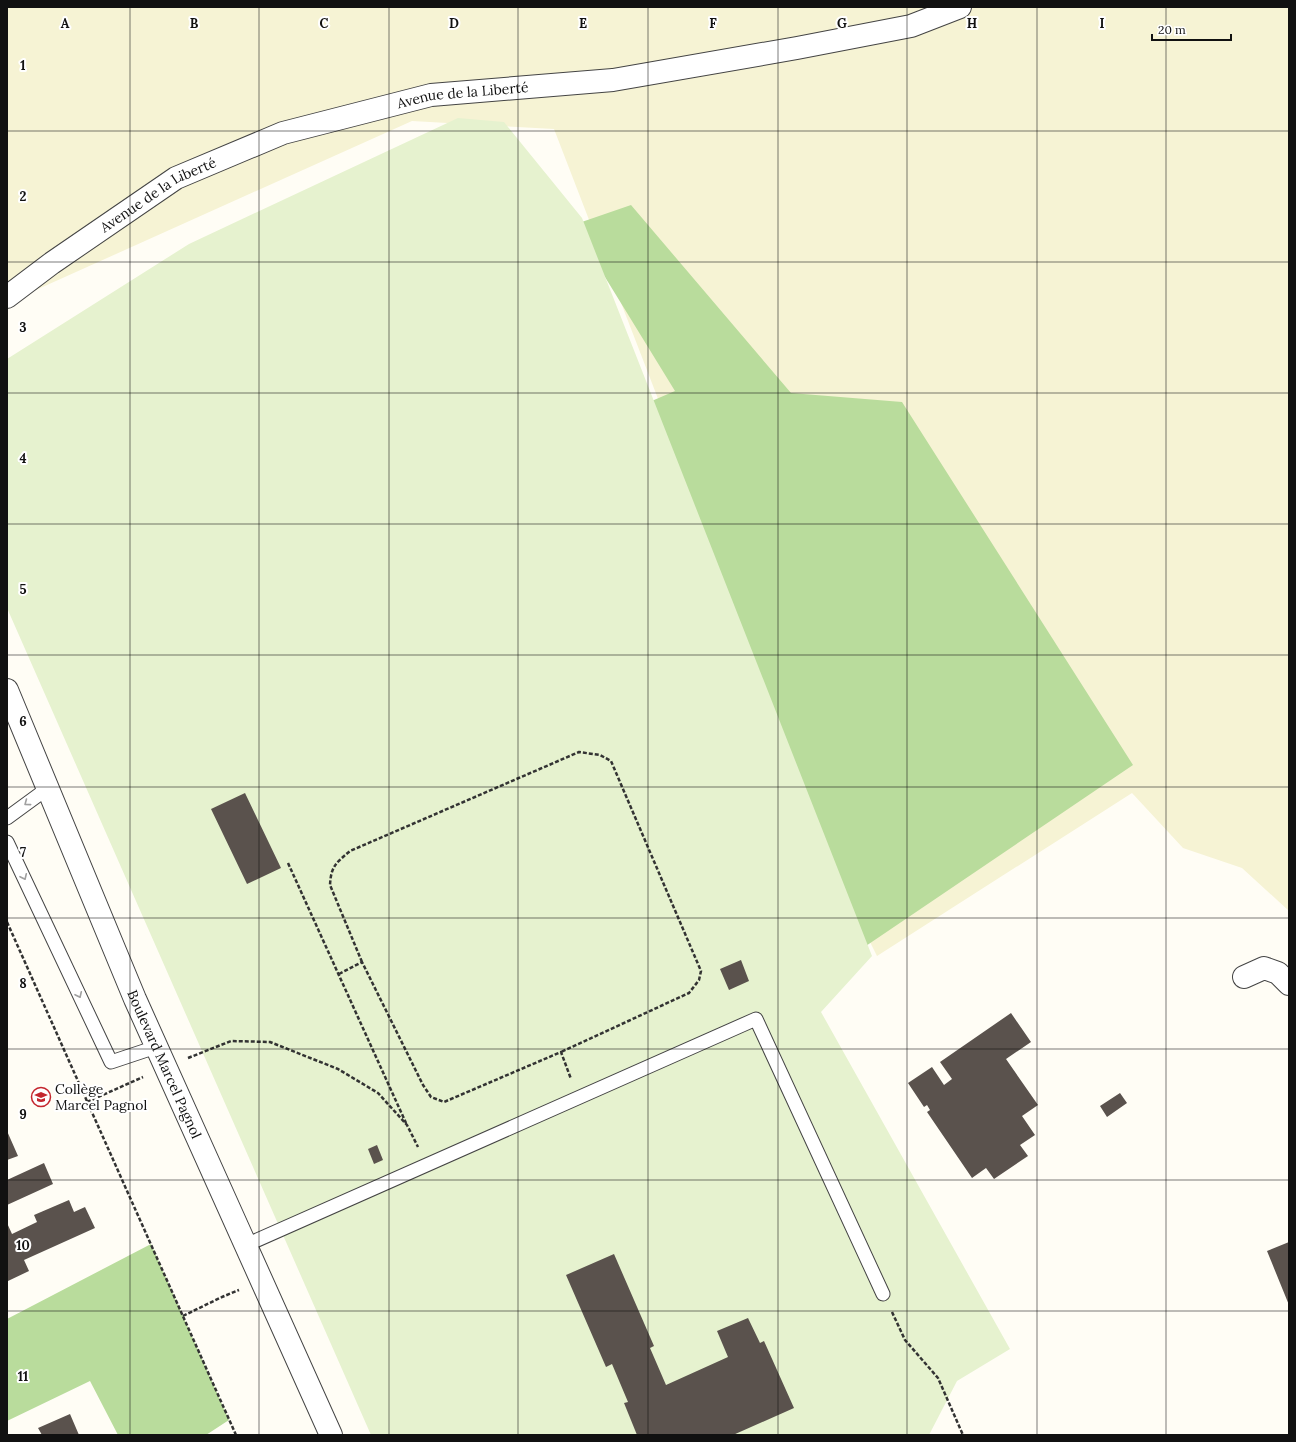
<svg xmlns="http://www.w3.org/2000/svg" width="1296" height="1442" viewBox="0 0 1296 1442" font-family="Lora,serif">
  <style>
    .farmland { fill: #f6f3d4 }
    .forest { fill: #b9dc9c }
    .pitch { fill: #e6f2cf }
    .building { fill: #5a524d }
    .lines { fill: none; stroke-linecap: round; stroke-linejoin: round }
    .service-casing { stroke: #444; stroke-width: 15 }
    .minor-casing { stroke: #444; stroke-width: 24 }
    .tertiary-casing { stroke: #444; stroke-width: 24 }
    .path { stroke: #333; stroke-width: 2.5; stroke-dasharray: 4 2; stroke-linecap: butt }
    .service { stroke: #fff; stroke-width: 13 }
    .minor { stroke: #fff; stroke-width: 22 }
    .tertiary { stroke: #fff; stroke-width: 22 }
    .oneway { stroke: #a0a0a0 }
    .grid { fill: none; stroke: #111; stroke-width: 1; stroke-opacity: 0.55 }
    .labels { text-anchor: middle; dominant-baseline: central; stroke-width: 4; stroke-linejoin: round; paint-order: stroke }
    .street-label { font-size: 14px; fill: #111; stroke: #fff }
    .poi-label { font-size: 14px; fill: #111; stroke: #fff; text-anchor: start }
    .grid-label { font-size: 13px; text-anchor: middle; font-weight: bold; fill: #111; stroke: #fff; stroke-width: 4; stroke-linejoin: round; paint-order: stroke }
  </style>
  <rect width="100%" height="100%" fill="#fffdf5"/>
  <path class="farmland" d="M7 7H1289V911L1242 868 1183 848 1132 793 877 956 859 920 554 129 412 121 7 303Z"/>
  <path class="forest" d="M631 205 791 393 902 402 1133 765 857 952 612 418 675 391 573 225Z
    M151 1244 229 1420 206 1435H118L90 1381 7 1421V1319Z"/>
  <path class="pitch" d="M458 118 504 122 582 218 872 956 821 1012 1010 1349 957 1381 929 1435H371L7 608V359L189 244Z"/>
  <path class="building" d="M245 793 281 868 247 884 211 809Z
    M741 960 749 981 729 990 720 969Z
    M1011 1013 1031 1042 1006 1059 1038 1105 1022 1116 1035 1135 1020 1145 1028 1156 994 1179 986 1168 972 1178 927 1112 930 1110 927 1105 924 1107 908 1083 932 1067 944 1085 952 1079 940 1062Z
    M1120 1093 1127 1103 1107 1117 1100 1106Z
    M7 1131 18 1156 7 1160Z
    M377 1145 383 1160 374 1164 368 1149Z
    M44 1163 53 1184 7 1205V1180Z
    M69 1200 74 1212 85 1207 95 1228 24 1260 29 1271 8 1281 7 1223 12 1234 37 1222 34 1215Z
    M1289 1242V1305L1267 1251Z
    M614 1254 654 1346 650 1348 666 1385 728 1357 717 1331 748 1318 760 1343 764 1341 794 1408 733 1435H637L624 1403 628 1402 612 1364 606 1367 566 1275Z
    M70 1414 79 1435H42L38 1428Z"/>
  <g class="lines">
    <g class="service-casing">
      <path id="service" d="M7 818 48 788
        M7 842 111 1062 156 1047
        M246 1245 756 1019 883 1294"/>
    </g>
    <g class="minor-casing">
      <path id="minor" d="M1244 977 1264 968 1278 973 1289 984"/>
    </g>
    <g class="tertiary-casing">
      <g id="tertiary">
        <path id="s1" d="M7 297 52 263 176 178 283 133 431 95 613 80 797 48 911 26 960 7"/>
        <path id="s2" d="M7 690 135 999 331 1435"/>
      </g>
    </g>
    <path class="path" d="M288 863 406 1123
      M7 922 236 1435
      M362 962 330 885C331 866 336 863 350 851L579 752 600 755 611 761 701 971 699 980 689 993 561 1052
      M339 974 362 962 423 1085 431 1097 444 1102 561 1052 571 1079
      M188 1058 231 1041 270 1042 338 1069 378 1093 407 1125 418 1147
      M87 1102 143 1077
      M892 1312 905 1340 938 1378 963 1435
      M183 1316 222 1297 239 1290"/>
    <use href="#service" class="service"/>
    <use href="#minor" class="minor"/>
    <use href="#tertiary" class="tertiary"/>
  </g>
  <defs><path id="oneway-chevron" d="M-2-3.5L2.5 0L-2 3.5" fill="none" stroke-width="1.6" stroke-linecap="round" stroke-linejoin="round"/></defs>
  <g class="oneway">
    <use href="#oneway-chevron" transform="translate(27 803) rotate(143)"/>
    <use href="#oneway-chevron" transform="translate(24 877) rotate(65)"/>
    <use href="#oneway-chevron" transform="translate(79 995) rotate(65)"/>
  </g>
  <path class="grid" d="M130 7V1435M259 7V1435M389 7V1435M518 7V1435M648 7V1435M778 7V1435M907 7V1435M1037 7V1435M1166 7V1435M7 131H1289M7 262H1289M7 393H1289M7 524H1289M7 655H1289M7 787H1289M7 918H1289M7 1049H1289M7 1180H1289M7 1311H1289"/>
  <defs>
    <g id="school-ring" transform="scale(1)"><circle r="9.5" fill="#fff" stroke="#c4262e" stroke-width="1.5"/><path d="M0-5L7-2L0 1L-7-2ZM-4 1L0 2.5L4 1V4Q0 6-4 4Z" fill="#c4262e"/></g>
  </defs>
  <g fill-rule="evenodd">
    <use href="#school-ring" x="41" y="1097"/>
  </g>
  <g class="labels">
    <g class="street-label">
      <text stroke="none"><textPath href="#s1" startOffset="507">Avenue de la Liberté</textPath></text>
      <text stroke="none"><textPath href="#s1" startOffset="183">Avenue de la Liberté</textPath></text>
      <text stroke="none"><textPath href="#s2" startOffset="406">Boulevard Marcel Pagnol</textPath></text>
    </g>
    <g class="poi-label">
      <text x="55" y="1089">Collège<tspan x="55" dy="16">Marcel Pagnol</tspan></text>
    </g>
  </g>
  <g class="grid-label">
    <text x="65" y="28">A</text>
    <text x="194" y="28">B</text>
    <text x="324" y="28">C</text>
    <text x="454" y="28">D</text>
    <text x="583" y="28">E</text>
    <text x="713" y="28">F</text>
    <text x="842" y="28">G</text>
    <text x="972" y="28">H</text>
    <text x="1102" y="28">I</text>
    <text x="23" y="70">1</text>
    <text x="23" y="201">2</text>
    <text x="23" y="332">3</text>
    <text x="23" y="463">4</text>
    <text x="23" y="594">5</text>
    <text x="23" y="726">6</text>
    <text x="23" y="857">7</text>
    <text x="23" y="988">8</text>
    <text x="23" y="1119">9</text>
    <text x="23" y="1250">10</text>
    <text x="23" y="1381">11</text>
  </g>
  <rect width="1296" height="1442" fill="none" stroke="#111111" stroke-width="16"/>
  <path d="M1152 34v6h79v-6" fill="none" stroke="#111111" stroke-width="2"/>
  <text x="1158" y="34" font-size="12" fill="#111111" stroke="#ffffff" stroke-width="3" paint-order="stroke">20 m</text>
</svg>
